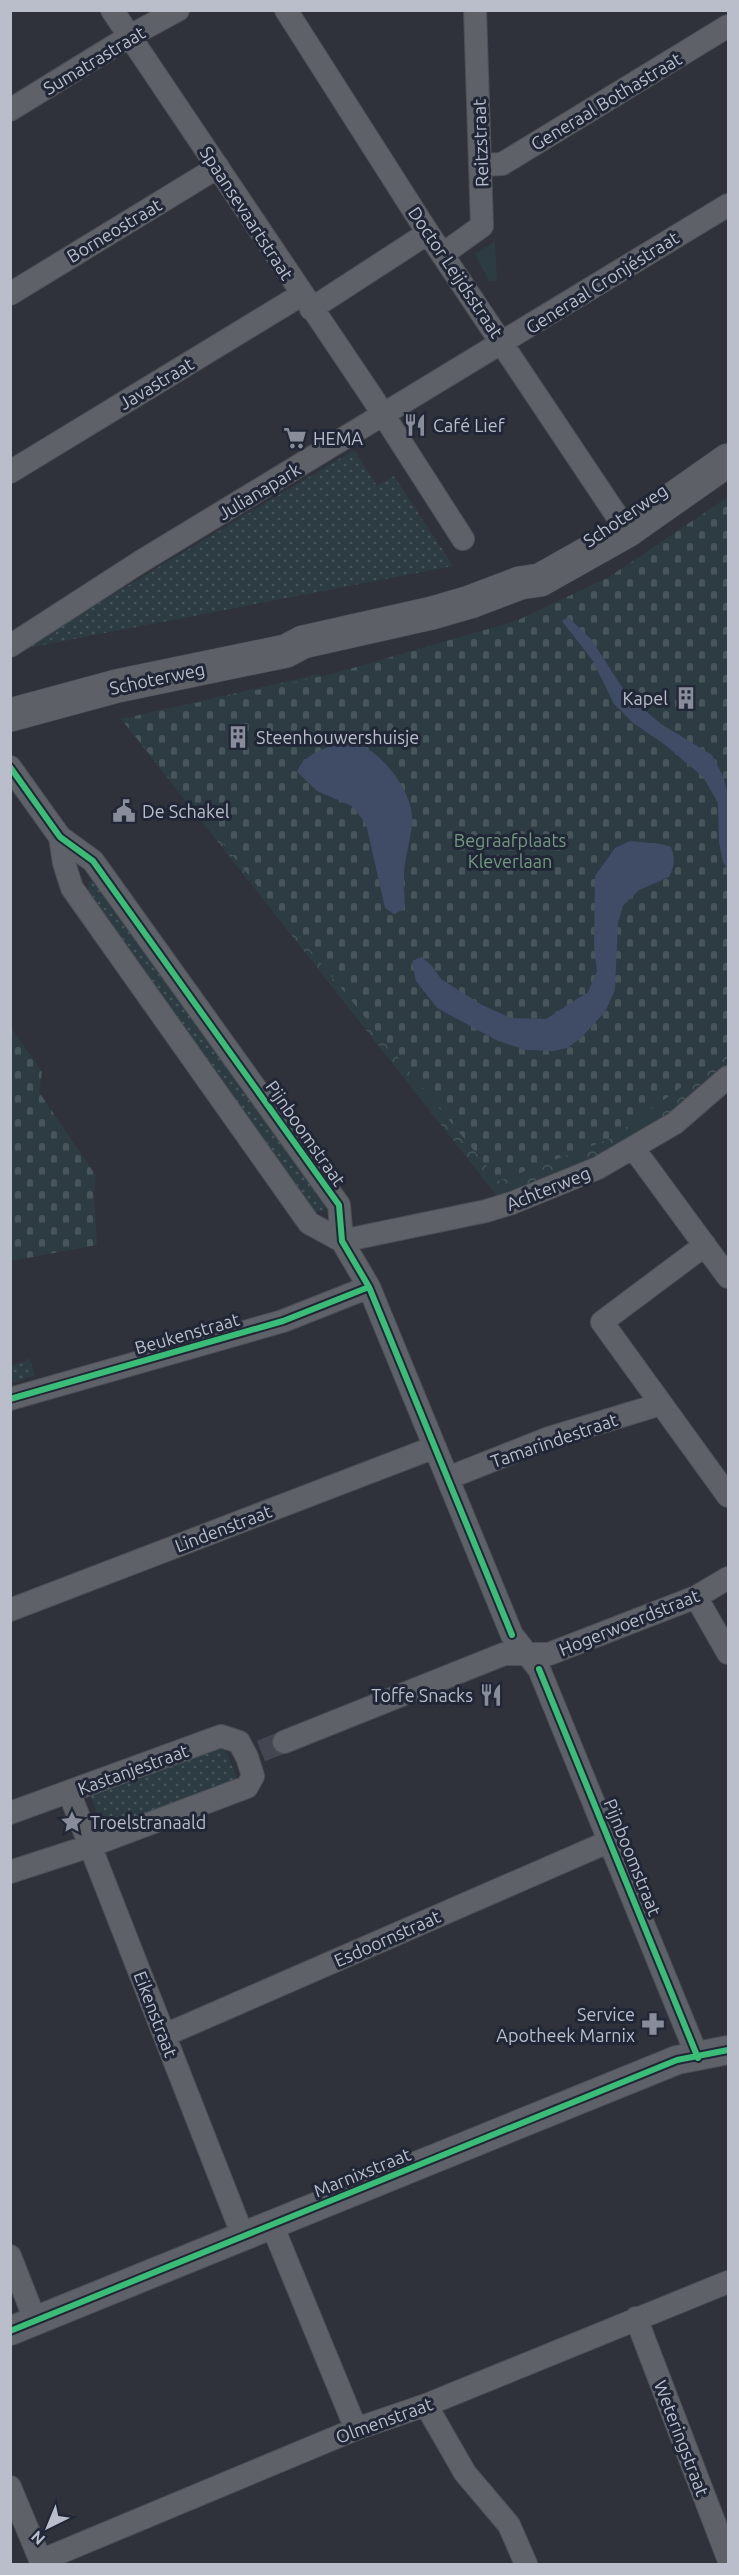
<svg xmlns="http://www.w3.org/2000/svg" width="739" height="2575" viewBox="0 0 739 2575" font-family="Ubuntu,sans-serif">
  <style>
    .grass { fill: url(#grass-dots) }
    .forest { fill: url(#forest-crowns) }
    .cemetery { fill: url(#cemetery-stones) }
    .park { fill: #2c3c42 }
    .water { fill: #404b66 }
    .lines { fill: none; stroke-linecap: round; stroke-linejoin: round }
    .minor-tunnel { stroke: #444751; stroke-width: 22; stroke-dasharray: 22 11; stroke-linecap: butt }
    .minor-casing { stroke: #4c4f56; stroke-width: 24 }
    .tertiary-casing { stroke: #4c4f56; stroke-width: 30 }
    .secondary-casing { stroke: #4c4f56; stroke-width: 34 }
    .minor { stroke: #5f6169; stroke-width: 22 }
    .tertiary { stroke: #5f6169; stroke-width: 28 }
    .secondary { stroke: #5d6067; stroke-width: 33 }
    .cycleway-casing { stroke: #212736; stroke-width: 10 }
    .cycleway { stroke: #3abd76; stroke-width: 6 }
    .labels { text-anchor: middle; dominant-baseline: central; stroke-width: 6; stroke-linejoin: round; paint-order: stroke }
    .street-label { font-size: 18px; fill: #babecb; stroke: #212736 }
    .poi-label { font-size: 18px; fill: #babecb; stroke: #212736; text-anchor: start }
    .park-label { font-size: 18px; fill: #739a80; stroke: #212736 }
  </style>
  <defs>
    <pattern id="grass-dots" width="8" height="8" patternUnits="userSpaceOnUse" patternTransform="scale(1.5)"><rect width="8" height="8" fill="#2c3c42"/><path d="M2 2h.1M6 6h.1" fill="none" stroke="#48565c" stroke-width="1.8" stroke-linecap="round"/></pattern>
    <pattern id="forest-crowns" width="20" height="18" patternUnits="userSpaceOnUse" patternTransform="scale(1.5)"><rect width="20" height="18" fill="#2c3c42"/><path d="M2 6a3 3 0 1 1 6 0M12 15a3 3 0 1 1 6 0" fill="none" stroke="#48565c"/></pattern>
    <pattern id="cemetery-stones" width="16" height="16" patternUnits="userSpaceOnUse" patternTransform="scale(1.5)"><rect width="16" height="16" fill="#2c3c42"/><path d="M2 7V4a2 2 0 0 1 4 0v3zM10 15v-3a2 2 0 0 1 4 0v3z" fill="#48565c"/></pattern>
  </defs>
  <rect width="100%" height="100%" fill="#2f323b"/>
  <path class="grass" d="M354 450 377 486 394 476 453 566 22 649Z
    M93 879 327 1204 323 1210 314 1212 88 890V883Z
    M30 1359 35 1375 11 1383V1366Z
    M221 1741 240 1784 105 1834 89 1792Z"/>
  <path class="forest" d="M320 674 329 700 728 997V1069L671 1119 608 1154 497 1196 121 719Z"/>
  <path class="cemetery" d="M728 497V1053L610 1139 499 1181 121 719 332 674 516 621 609 577Z
    M10 1026 42 1072 39 1092 96 1176 94 1193 97 1245 11 1261Z"/>
  <path class="park" d="M495 241 497 281H489L475 254Z"/>
  <path class="water" d="M568 617 591 639 627 695 661 724 712 755 723 776 728 794V871L723 862 719 843 718 803 703 777 664 744 633 723 614 704 593 661 562 621Z
    M337 744C343 744 350 742 356 744 382 750 415 795 412 822 411 841 404 858 404 877 403 889 406 898 404 909L394 914 385 908 366 824 352 806 317 791 297 772C302 756 323 749 337 744Z
    M630 841 661 844 671 847C675 859 675 865 669 877L639 890 623 906 618 923 615 990 605 1012 580 1039 567 1048 554 1051 526 1050 498 1041 437 1008 416 981 412 961 422 957 433 967 441 979 482 1005 511 1018 546 1019 588 992 597 971 594 947 595 876 615 848Z"/>
  <g class="lines">
    <path class="minor-tunnel" d="M261 1751 284 1742"/>
    <g class="minor-casing">
      <path id="minor" d="M112 10 372 397 463 539
        M286 10 428 233 627 531
        M10 110 130 36 178 10
        M480 165 502 164 728 26
        M443 254 482 226 475 10
        M10 294 218 167
        M311 309 428 233
        M10 472 301 295
        M10 646 140 562 728 205
        M10 767 60 837 93 861 339 1205 342 1241 369 1287 512 1635 539 1669 698 2058
        M60 837 64 863 72 888 309 1223 342 1241
        M634 1149 728 1277
        M342 1241 486 1211 512 1203 598 1168 675 1123 728 1077
        M705 1245 602 1322 728 1496
        M10 1399 283 1321 369 1287
        M448 1478 549 1438 661 1404
        M696 1597 728 1653
        M10 1610 435 1447
        M284 1742 504 1654H549L696 1597 728 1578
        M69 1792 243 2236
        M10 1813 221 1736 239 1742 247 1757 253 1776 247 1787 90 1846 10 1872
        M165 2035 610 1841
        M272 2225 356 2429
        M10 2256 35 2320
        M636 2318 728 2558
        M426 2405 465 2473 509 2525 526 2564
        M10 2487 42 2564
        M40 2561 356 2429 426 2405 728 2282"/>
    </g>
    <g class="tertiary-casing">
      <path id="tertiary" d="M10 2331 677 2060 728 2050"/>
    </g>
    <g class="secondary-casing">
      <path id="secondary" d="M10 715 117 686 286 651 303 642 432 613 470 602 520 583 540 580 627 531 728 460"/>
    </g>
    <use href="#minor" class="minor"/>
    <use href="#tertiary" class="tertiary"/>
    <use href="#secondary" class="secondary"/>
    <g class="cycleway-casing">
      <path id="cycleway" d="M10 767 60 837 93 861 339 1205 342 1241 369 1287 512 1635
        M10 1399 283 1321 369 1287
        M539 1669 698 2058
        M10 2331 677 2060 728 2050"/>
    </g>
    <use href="#cycleway" class="cycleway"/>
  </g>
  <defs>
    <g id="restaurant-bare" transform="scale(1.8)"><path d="M-5-6h1v4h1v-4h1v4h1v-4h1v5L-1.5 .5V6h-2V.5L-5-1ZM5-6V6H3V1.5H1.5Q1.5-4 5-6Z" fill="#898d99" stroke="#212736" stroke-width="2.5" paint-order="stroke"/></g>
    <g id="supermarket-bare" transform="scale(1.8)"><path d="M-6-5.5h2.5l.6 2H6L4.5 2H-2.5L-4.4-4H-6ZM-1.5 3.2a1.3 1.3 0 1 0 .1 0ZM3 3.2a1.3 1.3 0 1 0 .1 0Z" fill="#898d99" stroke="#212736" stroke-width="2.5" paint-order="stroke"/></g>
    <g id="building-bare" transform="scale(1.8)"><path d="M-4-6H4V6H1V3H-1V6H-4ZM-2.5-4.3h1.7v1.8h-1.7ZM.8-4.3h1.7v1.8H.8ZM-2.5-1h1.7V.8h-1.7ZM.8-1h1.7V.8H.8Z" fill="#898d99" stroke="#212736" stroke-width="2.5" paint-order="stroke"/></g>
    <g id="civic-bare" transform="scale(1.8)"><path d="M-.6-6.5H3V-4.5H.6V-3L4-1V1h2V6H-6V1h2V-1L-.6-3ZM-1.2 2.5V6h2.4V2.5Z" fill="#898d99" stroke="#212736" stroke-width="2.5" paint-order="stroke"/></g>
    <g id="sight-bare" transform="scale(1.8)"><path d="M0-6L1.8-2.2L6-1.7L2.9 1.2L3.7 5.4L0 3.3L-3.7 5.4L-2.9 1.2L-6-1.7L-1.8-2.2Z" fill="#898d99" stroke="#212736" stroke-width="2.5" paint-order="stroke"/></g>
    <g id="pharmacy-bare" transform="scale(1.8)"><path d="M-2-6h4v4h4v4h-4v4h-4v-4h-4v-4h4Z" fill="#898d99" stroke="#212736" stroke-width="2.5" paint-order="stroke"/></g>
  </defs>
  <g fill-rule="evenodd">
    <use href="#restaurant-bare" x="415" y="425"/>
    <use href="#supermarket-bare" x="295" y="438"/>
    <use href="#building-bare" x="686" y="698"/>
    <use href="#building-bare" x="238" y="737"/>
    <use href="#civic-bare" x="124" y="811"/>
    <use href="#restaurant-bare" x="491" y="1695"/>
    <use href="#sight-bare" x="72" y="1822"/>
    <use href="#pharmacy-bare" x="653" y="2024"/>
  </g>
  <g class="labels">
    <g class="street-label">
      <text transform="translate(94 60) rotate(-31)">Sumatrastraat</text>
      <text transform="translate(606 101) rotate(-31)">Generaal Bothastraat</text>
      <text transform="translate(480 143) rotate(-92)">Reitzstraat</text>
      <text transform="translate(247 213) rotate(57)">Spaansevaartstraat</text>
      <text transform="translate(114 230) rotate(-31)">Borneostraat</text>
      <text transform="translate(456 272) rotate(56)">Doctor Leijdsstraat</text>
      <text transform="translate(602 282) rotate(-32)">Generaal Cronjéstraat</text>
      <text transform="translate(156 383) rotate(-31)">Javastraat</text>
      <text transform="translate(259 491) rotate(-31)">Julianapark</text>
      <text transform="translate(625 515) rotate(-34)">Schoterweg</text>
      <text transform="translate(157 678) rotate(-12)">Schoterweg</text>
      <text transform="translate(306 1133) rotate(55)">Pijnboomstraat</text>
      <text transform="translate(548 1188) rotate(-22)">Achterweg</text>
      <text transform="translate(187 1333) rotate(-16)">Beukenstraat</text>
      <text transform="translate(554 1440) rotate(-19)">Tamarindestraat</text>
      <text transform="translate(223 1528) rotate(-21)">Lindenstraat</text>
      <text transform="translate(629 1622) rotate(-22)">Hogerwoerdstraat</text>
      <text transform="translate(133 1769) rotate(-20)">Kastanjestraat</text>
      <text transform="translate(633 1857) rotate(68)">Pijnboomstraat</text>
      <text transform="translate(387 1938) rotate(-24)">Esdoornstraat</text>
      <text transform="translate(156 2014) rotate(69)">Eikenstraat</text>
      <text transform="translate(362 2172) rotate(-22)">Marnixstraat</text>
      <text transform="translate(384 2420) rotate(-20)">Olmenstraat</text>
      <text transform="translate(682 2438) rotate(69)">Weteringstraat</text>
    </g>
    <g class="poi-label">
      <text x="433" y="425">Café Lief</text>
      <text x="313" y="438">HEMA</text>
      <text x="668" y="698" text-anchor="end">Kapel</text>
      <text x="256" y="737">Steenhouwershuisje</text>
      <text x="142" y="811">De Schakel</text>
      <text x="473" y="1695" text-anchor="end">Toffe Snacks</text>
      <text x="90" y="1822">Troelstranaald</text>
      <text x="635" y="2014" text-anchor="end">Service<tspan x="635" dy="21">Apotheek Marnix</tspan></text>
    </g>
    <g class="park-label">
      <text x="510" y="840">Begraafplaats<tspan x="510" dy="21">Kleverlaan</tspan></text>
    </g>
  </g>
  <rect width="739" height="2575" fill="none" stroke="#babecb" stroke-width="24"/>
  <g transform="translate(48 2527) rotate(223)" stroke="#212736" stroke-width="4.5" paint-order="stroke">
  <path d="M0-4.5L10 22L0 15L-10 22Z" fill="#babecb"/>
  <text y="-9" font-size="16" font-weight="bold" text-anchor="middle" fill="#babecb">N</text>
  </g>
</svg>
